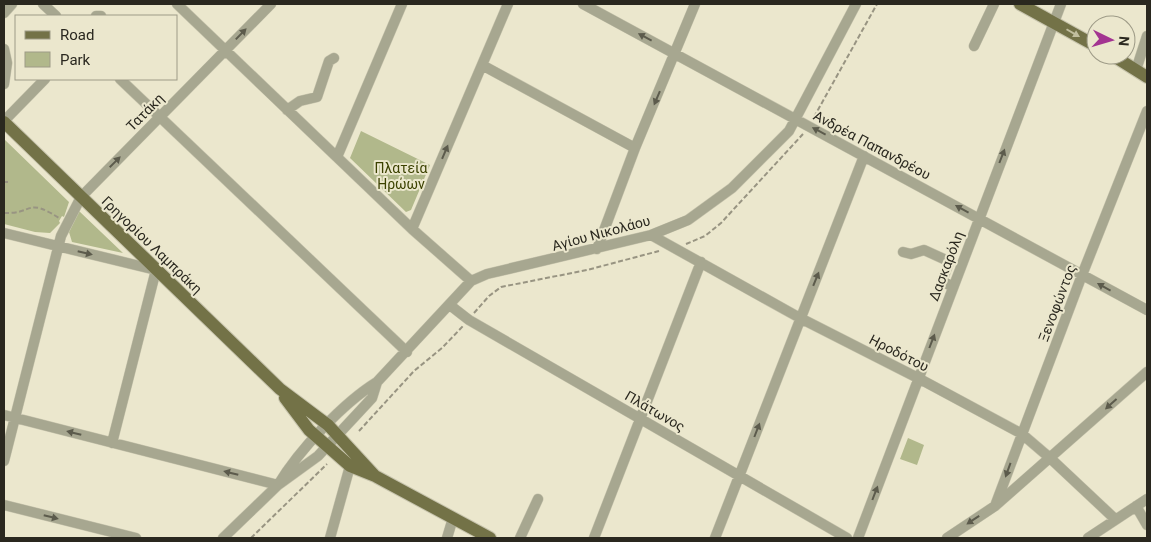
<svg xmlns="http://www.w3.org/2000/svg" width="1151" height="542" viewBox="0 0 1151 542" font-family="Roboto,sans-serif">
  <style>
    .green { fill: #b1b88b }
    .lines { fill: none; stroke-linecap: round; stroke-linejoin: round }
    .minor-casing { stroke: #c8c5ae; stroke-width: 11 }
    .major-casing { stroke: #c8c5ae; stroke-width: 14 }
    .path { stroke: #989482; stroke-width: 2; stroke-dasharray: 5 2.5; stroke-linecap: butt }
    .minor { stroke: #a7a790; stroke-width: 10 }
    .major { stroke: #737247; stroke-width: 12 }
    .oneway { fill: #c1be9e }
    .oneway2 { fill: #5c5b4c }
    .labels { text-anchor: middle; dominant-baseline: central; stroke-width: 4; stroke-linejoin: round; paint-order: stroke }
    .street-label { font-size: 14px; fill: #2a281f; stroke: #ebe7cd }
    .park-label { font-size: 14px; fill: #3b4100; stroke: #ebe7cd }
  </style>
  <rect width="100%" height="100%" fill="#ebe7cd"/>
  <path class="green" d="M361 131 430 165 411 210 406 212 350 158Z
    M4 139 69 202 64 217 62 216 59 221 60 223 50 233 35 232 4 224Z
    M79 211 123 253 72 242 69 232Z
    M908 438 924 445 917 465 900 459Z"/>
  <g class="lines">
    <g class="minor-casing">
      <path id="minor" d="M43 4 56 16
        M177 4 412 229 471 281
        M583 4 1147 310
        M4 13 12 4
        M96 16H101
        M974 46 994 4
        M4 49 7 63 4 84
        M482 65 635 148
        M1136 70 1147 36
        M120 79 407 352
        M287 110 300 101 317 97 329 61 334 58
        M4 121 45 79
        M337 157 402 4
        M412 229 508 4
        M4 233 156 270 112 443
        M651 235 800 318 918 378 1022 434 1050 458 1115 519
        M597 249 635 148 695 4
        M903 252 911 254 924 250 946 260 948 265 942 281 953 287
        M451 306 469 320 847 538
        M4 415 278 485
        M4 461 61 236 81 197 271 4
        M278 485C299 450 343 403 377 382L471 281 487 274 651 235 688 220 732 188 789 131 856 4
        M4 505 136 538
        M995 506 1082 275 1147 111
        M1136 506 1147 525
        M223 538 278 485 318 456 372 398 377 382
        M330 538 350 466
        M447 538 453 518
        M520 538 538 499
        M594 538 701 262
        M715 538 864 156
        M858 538 1061 4
        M947 538 995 506 1147 372
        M1088 538 1147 499"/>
    </g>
    <g class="major-casing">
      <path id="major" d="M1020 4 1096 46
        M1112 55 1147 77
        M4 122 280 389 328 425 375 476
        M285 398 309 430 350 466 375 476 490 538"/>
    </g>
    <path class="path" d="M814 117 877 4
      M4 182H8
      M4 213C34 214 26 197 59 218
      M686 244 705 236 721 223 803 134
      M474 313 489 296 501 287 587 270 659 251
      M359 431 414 371 442 348 463 326
      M251 538 327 464"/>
    <use href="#minor" class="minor"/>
    <use href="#major" class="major"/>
  </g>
  <defs><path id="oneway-solid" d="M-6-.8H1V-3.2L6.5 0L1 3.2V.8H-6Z" transform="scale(1.25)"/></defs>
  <use class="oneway" href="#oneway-solid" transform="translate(1073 33) rotate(30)"/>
  <g class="oneway2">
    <use href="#oneway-solid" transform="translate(241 34) rotate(-46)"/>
    <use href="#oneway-solid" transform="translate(645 37) rotate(-152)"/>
    <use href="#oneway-solid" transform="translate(657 98) rotate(113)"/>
    <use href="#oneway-solid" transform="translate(819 131) rotate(-152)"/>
    <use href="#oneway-solid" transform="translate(445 152) rotate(-67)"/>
    <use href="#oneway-solid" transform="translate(1002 156) rotate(-69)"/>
    <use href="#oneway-solid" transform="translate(115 162) rotate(-45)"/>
    <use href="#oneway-solid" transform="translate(962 209) rotate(-151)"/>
    <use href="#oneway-solid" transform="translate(85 253) rotate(13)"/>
    <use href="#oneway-solid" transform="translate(816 279) rotate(-68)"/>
    <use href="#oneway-solid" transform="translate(1104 287) rotate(-151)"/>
    <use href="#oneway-solid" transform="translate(932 341) rotate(-69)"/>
    <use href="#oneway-solid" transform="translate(1111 404) rotate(138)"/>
    <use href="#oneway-solid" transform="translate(757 430) rotate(-69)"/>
    <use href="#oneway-solid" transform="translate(74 433) rotate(-166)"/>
    <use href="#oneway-solid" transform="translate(1008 470) rotate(110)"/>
    <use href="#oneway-solid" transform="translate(231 473) rotate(-166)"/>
    <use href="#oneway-solid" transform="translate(875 493) rotate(-69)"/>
    <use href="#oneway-solid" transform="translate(51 517) rotate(14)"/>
    <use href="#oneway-solid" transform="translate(973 520) rotate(146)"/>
  </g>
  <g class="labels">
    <g class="street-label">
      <text transform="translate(145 112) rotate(-45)">Τατάκη</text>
      <text transform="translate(872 145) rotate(28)">Ανδρέα Παπανδρέου</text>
      <text transform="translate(601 233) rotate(-15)">Αγίου Νικολάου</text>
      <text transform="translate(152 245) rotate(44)">Γρηγορίου Λαμπράκη</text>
      <text transform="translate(946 266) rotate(-69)">Δασκαρόλη</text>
      <text transform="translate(1057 303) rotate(-69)">Ξενοφώντος</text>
      <text transform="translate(899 353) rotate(27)">Ηροδότου</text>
      <text transform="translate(655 411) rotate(30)">Πλάτωνος</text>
    </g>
    <g class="park-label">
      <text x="401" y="168">Πλατεία<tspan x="401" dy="16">Ηρώων</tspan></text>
    </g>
  </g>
  <rect width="1151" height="542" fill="none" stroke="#2a281f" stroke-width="10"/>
  <rect x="15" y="15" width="162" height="65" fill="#ebe7cd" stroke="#9e9b87"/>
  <rect x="25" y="31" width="25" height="8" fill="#737247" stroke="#9e9b87"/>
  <text x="60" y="40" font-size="15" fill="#2a281f">Road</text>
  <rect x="25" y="52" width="25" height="15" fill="#b1b88b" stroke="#9e9b87"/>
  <text x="60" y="65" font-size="15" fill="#2a281f">Park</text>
  <g transform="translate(1111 40) rotate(95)"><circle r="24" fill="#ebe7cd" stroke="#9e9b87"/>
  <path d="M0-4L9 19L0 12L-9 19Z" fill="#a33491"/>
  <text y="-8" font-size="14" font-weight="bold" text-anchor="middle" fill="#2a281f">N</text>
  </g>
</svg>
